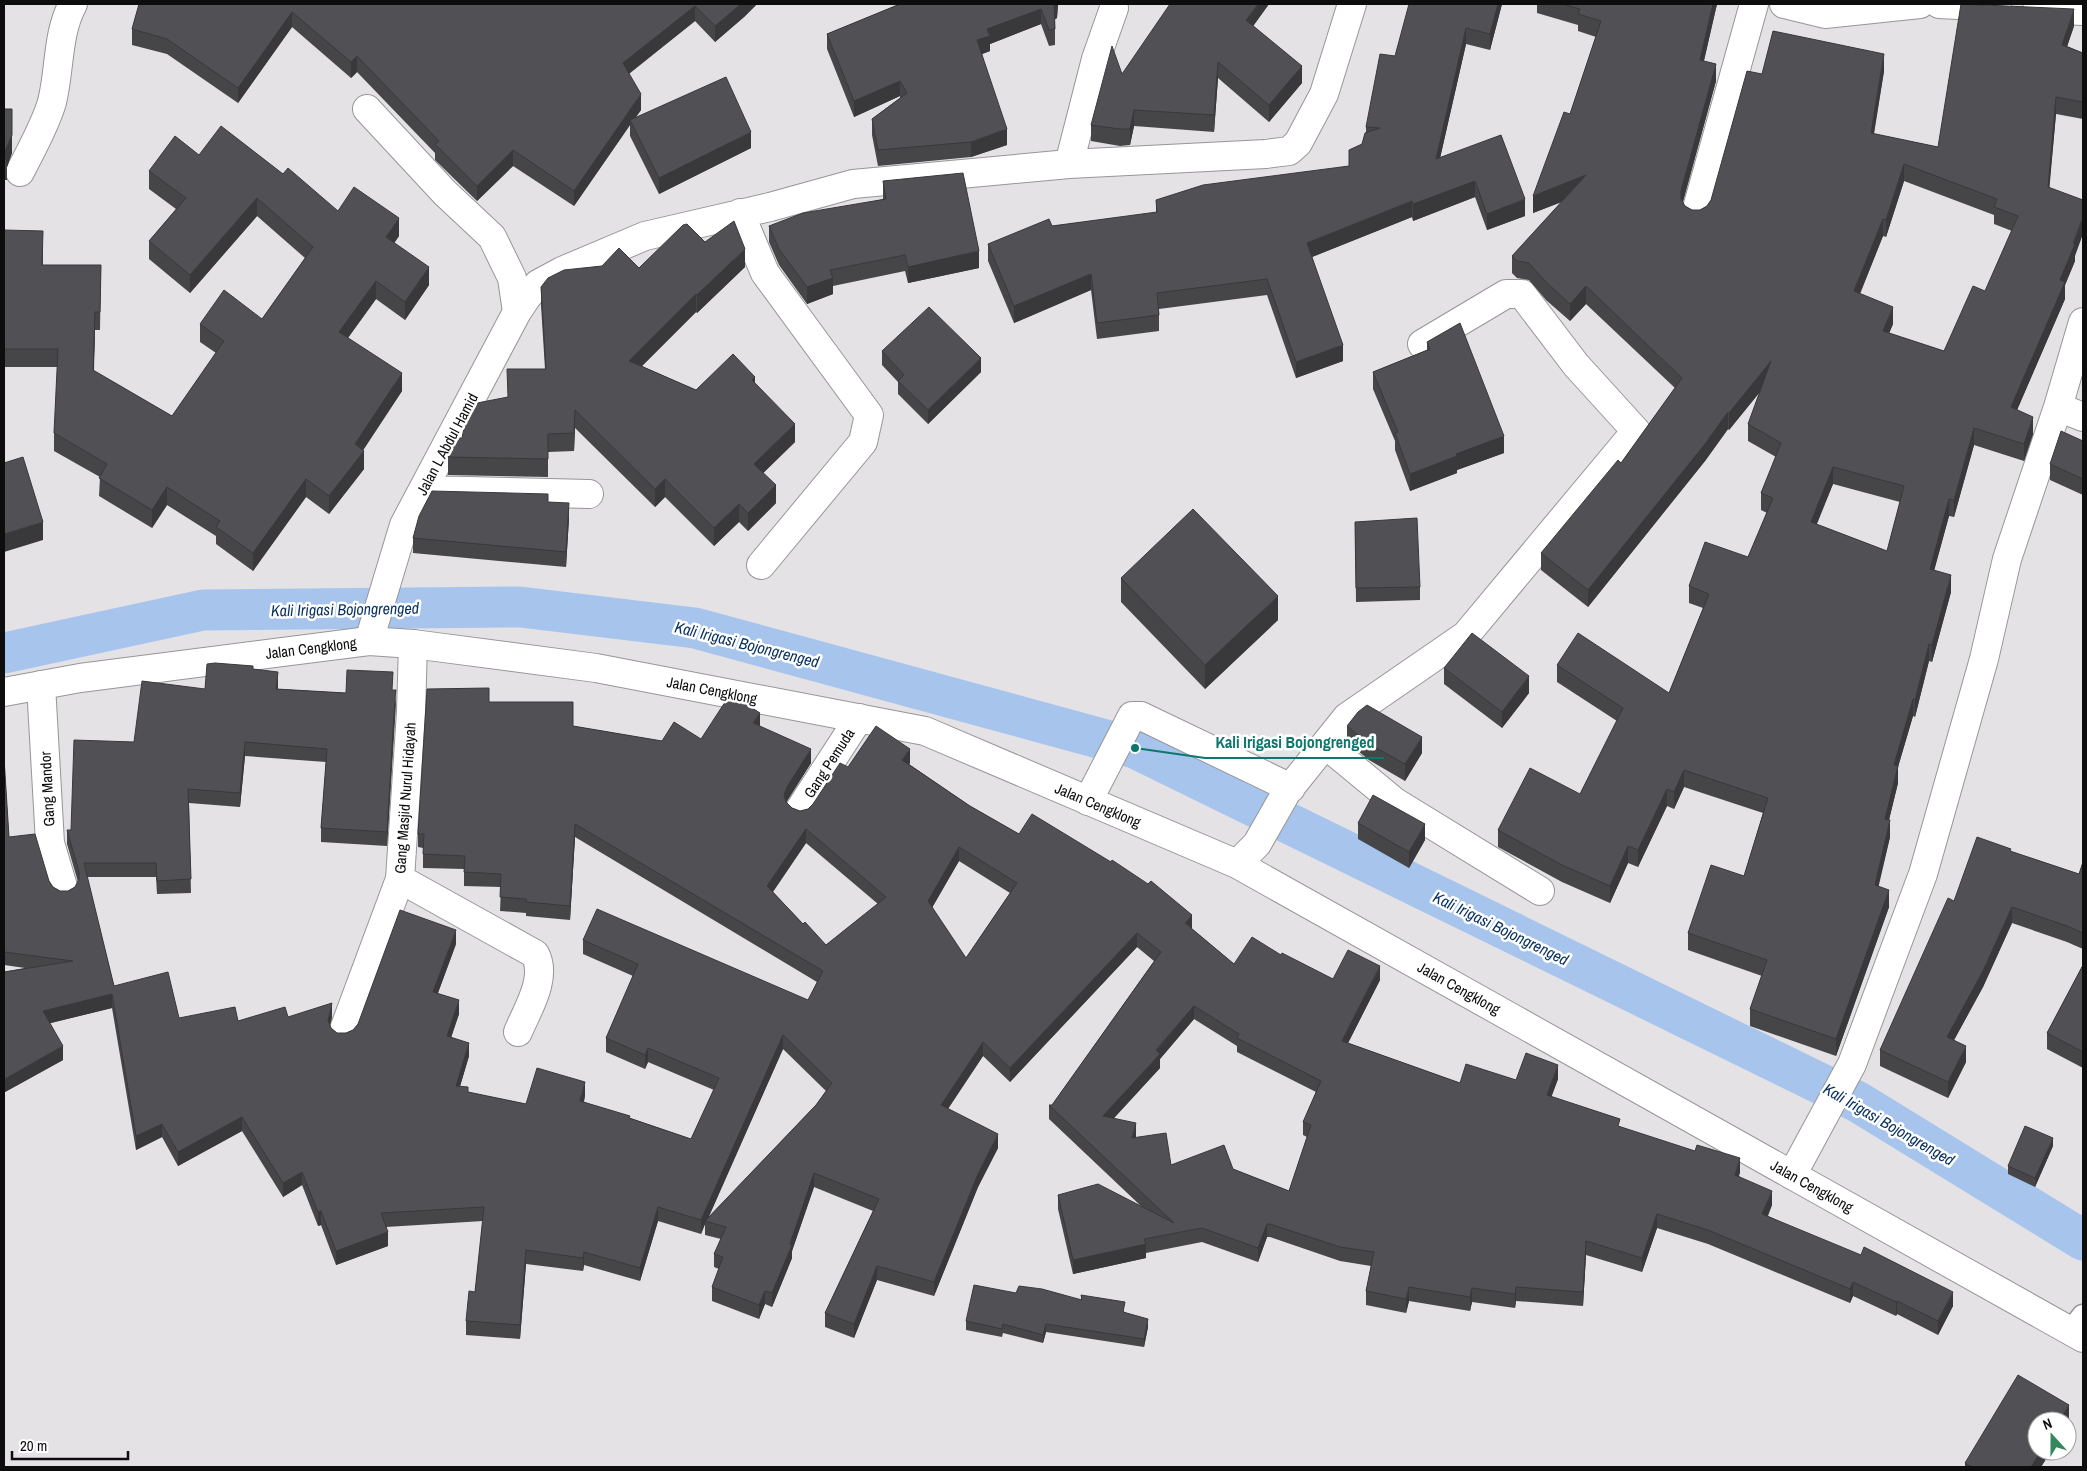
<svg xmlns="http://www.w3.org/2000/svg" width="2087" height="1471" viewBox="0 0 2087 1471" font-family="'Archivo Narrow',sans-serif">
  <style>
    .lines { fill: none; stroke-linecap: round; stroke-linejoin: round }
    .canal { stroke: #a7c5ec; stroke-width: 41 }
    .service-casing { stroke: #979598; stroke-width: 25 }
    .minor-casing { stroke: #979598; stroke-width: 30 }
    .secondary-casing { stroke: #979598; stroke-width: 30 }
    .service { stroke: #fff; stroke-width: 22 }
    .minor { stroke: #fff; stroke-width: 28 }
    .secondary { stroke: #fff; stroke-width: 28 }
    .wall { fill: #464649; fill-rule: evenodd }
    .shaded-wall { fill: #39393c }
    .building { fill: #515155; stroke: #39393c; fill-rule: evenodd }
    .labels { text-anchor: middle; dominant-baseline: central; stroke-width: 5; stroke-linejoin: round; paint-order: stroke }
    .street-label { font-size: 15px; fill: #0e0d0e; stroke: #fff }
    .water-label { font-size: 16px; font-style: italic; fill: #07305f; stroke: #fff }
    .leader { fill: none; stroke: #0f766e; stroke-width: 2 }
    .callout-dot { fill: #0f766e; stroke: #fff; stroke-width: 2 }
    .callout-label { font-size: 16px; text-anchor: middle; font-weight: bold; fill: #0f766e; stroke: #fff; stroke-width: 5; stroke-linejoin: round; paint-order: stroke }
  </style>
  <rect width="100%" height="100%" fill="#e5e2e6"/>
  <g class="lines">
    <path class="canal" d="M4 653 203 610 520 607 695 628 1135 748 1858 1102 2083 1240"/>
    <g class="service-casing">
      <path id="service" d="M2071 1331 2083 1316"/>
    </g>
    <g class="minor-casing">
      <path id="minor" d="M1784 4 1825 14 1920 4
        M1939 4 1997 7
        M2037 9 2083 11
        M367 109 445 193 492 237 512 278 517 312
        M1069 164 1096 59 1114 8
        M20 172C31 150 45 126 52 102 60 70 57 33 73 4
        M1696 212 1754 4
        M740 213 765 273 869 415 863 442 761 565
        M2058 407 2083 417
        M423 490 589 494
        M369 641 404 525 517 312 527 297 538 284 562 271 645 236 770 207 853 184 1069 164 1266 154 1289 151 1298 143 1324 94 1352 4
        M41 685 50 843 64 890
        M1326 745 1395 802 1540 891
        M1088 801 1132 716H1141L1291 788
        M800 809 859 718
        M1237 864 1257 844 1286 793 1347 717 1466 635 1636 431 1576 365 1522 294H1506L1422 344
        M400 879 535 954C548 978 527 1010 518 1032
        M343 1032 400 879 411 712 413 644
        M1792 1175 1852 1064 1923 874 1984 659 2007 559 2058 407 2083 322"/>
    </g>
    <g class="secondary-casing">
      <path id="secondary" d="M4 692 80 678 369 641 413 644 596 668 925 731 1237 864 2083 1338"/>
    </g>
    <use href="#service" class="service"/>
    <use href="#minor" class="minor"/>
    <use href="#secondary" class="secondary"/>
  </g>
  <path class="wall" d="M139 4H757L744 17 715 42 695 21 629 74 641 110 635 118 751 148 659 194 630 136V125L574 206 513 166 477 201 435 160V153L357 72 351 78 292 27 238 103 167 54 132 45V29Z
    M900 4H1058L1057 18 1055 19V45L1049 46 1041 24 990 44V51L982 54 1007 145 971 157 878 166 872 135V119L900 98V96L854 117 827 49V34Z
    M1269 4 1253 26 1302 83 1269 122 1218 78 1214 132 1134 126 1130 145 1120 146 1091 141V125Z
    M1502 4 1490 50 1466 44 1440 158 1525 216 1487 230 1475 197 1413 221 1412 217 1312 257 1343 361 1296 378 1267 295 1159 309V331L1097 339 1091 290 1014 323 988 261V244L1052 226 1156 213V200L1349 166 1362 144 1366 132V127L1395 56Z
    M1537 4H1717L1704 61 1716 81 1683 202 1685 206 1692 210H1700L1707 206 1711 200 1762 74 1884 71 1874 134 1938 147 2074 26 2067 46 2083 53V119L2056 114 2049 188 2075 256V261L2065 285V299L2017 410 2033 434 2024 461 1974 445 1954 517 1949 516 1934 570 1951 592 1932 662 1929 661 1915 717 1913 716 1898 767V783L1889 820 1890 837 1878 886 1889 907 1836 1056 1750 1026V1009L1762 976 1688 950V933L1744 876 1763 813 1684 787 1674 809 1667 806 1638 867 1628 863 1610 903 1562 882 1498 847V830L1580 794 1617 721 1557 682V665L1669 693 1703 608 1689 603V586L1748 557 1767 513 1761 510V493L1776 457 1748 441V424L1760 392 1729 430 1728 429 1705 461 1588 607 1541 570V553L1621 463 1675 388 1586 304 1570 321 1546 300 1529 280 1517 278 1512 273V256L1562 202 1533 213 1570 114 1596 37 1578 31V25L1537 13ZM1904 181 1994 215V224L2012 231 1985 291 1944 351 1889 333 1893 324 1860 294 1883 236 1886 237ZM1833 484 1900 502 1887 551 1816 524Z
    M4 109 12 153 7 167V180H4Z
    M199 155 283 174 338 211 399 236 394 243 429 285 405 320 376 299 348 338 402 391 363 450 364 469 329 514 306 497 253 571 216 544V536L167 505 152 528 99 496 100 477 54 451V433L58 367H4V230L43 249V265H101L100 330H95L94 371 172 416 216 353 200 342V324L262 319 305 258 257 216 190 293 149 259V241L176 209 149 189V171Z
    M883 181 979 268 908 283 905 271 833 286V294L807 304 779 265 769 242V226L883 199Z
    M705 242 745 267 697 313 696 312 642 366 696 390 755 384 795 442 763 473 776 503 748 531 739 522 714 546 665 497 655 507 575 428 574 451 548 452V477L448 475V457L462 438 508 397 545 369 541 305V287L639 268Z
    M1427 342 1504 453 1457 470V473L1410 491 1395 450V441L1373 389V372L1427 350Z
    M882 351 981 372 928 424 898 394V382L882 365Z
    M2083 441V495L2050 480V464Z
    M548 502 569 518 566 567 413 553V538Z
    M1355 522 1420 587V600L1356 602Z
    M1121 578 1278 620 1205 689 1121 602Z
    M1444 668 1529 693 1502 728 1444 684Z
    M253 669 278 686V689L346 693 393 690 395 711 387 846 321 842V828L326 762 245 756 240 807 189 803 191 893 157 894 156 877H87L114 986 179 1018 238 1021 288 1017H332L330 1025 331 1028 337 1033H346L353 1030 456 944 438 993 459 1014 451 1037 469 1056 460 1086 468 1092 526 1104 585 1096 584 1102 691 1139 714 1090 648 1062 645 1069 606 1052V1038L633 976 583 954V940L808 1000 817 982 575 837 570 920 526 916V913L500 911 501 887 464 886V869L423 868V848L418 847V834L489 702 573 726 662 741 701 739 760 726 811 763 787 801 786 802 792 808 800 811 808 809 848 767 910 763 909 764 970 806 1019 834 1192 929 1234 964 1281 955 1333 979 1380 980 1348 1043 1460 1083 1516 1080 1558 1079 1551 1097 1620 1127 1740 1172 1739 1176 1772 1205 1768 1216 1953 1306 1938 1335 1897 1314 1896 1316 1853 1296 1850 1303 1708 1244 1657 1228 1642 1272 1586 1255 1583 1306 1516 1301 1515 1308 1472 1302 1470 1311 1409 1301 1406 1313 1366 1305V1291L1371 1266 1340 1261 1270 1237H1267L1258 1262 1202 1242 1146 1253V1258L1073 1274 1058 1209V1195L1142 1207 1049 1119V1105H1052L1154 961 1137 947 1010 1082 983 1056 948 1109 998 1148 978 1187 934 1296 877 1280 854 1338 825 1327V1313L873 1211 814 1187 792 1251V1258L772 1307 765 1304 759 1319 712 1301V1287L719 1269 714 1267V1254L721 1239 705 1235V1224L701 1234 658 1221 640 1281 584 1265 583 1271 526 1264 520 1339 466 1335V1321L475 1292 483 1221 386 1227 388 1246 336 1265 321 1225 318 1226 302 1185 283 1197 242 1131 178 1166 162 1137 136 1150 112 1008 50 1023 63 1060 5 1092 4 1090V972L25 968 4 965V758L9 837 49 881 53 887 60 891H68L75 887 78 882 67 844V830H71L134 742 205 689ZM806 843 878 904 826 945 803 924 773 892ZM959 861 1010 893 966 958 932 907ZM1194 1019 1237 1046V1052L1316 1092 1303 1122V1135L1307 1137 1289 1191 1233 1169 1171 1165 1135 1138 1114 1118 1160 1068V1059ZM783 1049 826 1091 816 1105 708 1218Z
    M1347 726 1422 753 1405 781 1369 760 1347 742Z
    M1358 823 1425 840 1409 868 1358 839Z
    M2011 852 2079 874 2083 862V949L2067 942 2012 923 1983 987 1954 1040 1966 1062 1948 1098 1880 1066V1050Z
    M2083 965V1068L2047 1049V1033Z
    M2053 1146 2035 1187 2008 1174V1166Z
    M1016 1293 1081 1300V1295L1125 1312 1148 1327 1144 1347 1046 1332 1043 1343 1003 1333 1002 1337 966 1330V1321Z
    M2069 1422 2037 1451H2051L2041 1467H1965V1463Z"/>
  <path class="shaded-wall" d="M741 4H757L744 17 715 42V26Z
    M1054 4H1058L1057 18 1054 20Z
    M1258 4H1269L1246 36V20Z
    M1498 4H1502L1490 50V34Z
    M1713 4H1717L1700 77V60Z
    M695 6V21L623 78V63Z
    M1041 9V24L990 44V51L977 56V40L987 29Z
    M2074 9V26L2062 62V45Z
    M292 12V27L238 103V88Z
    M1466 28V44L1436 176V159Z
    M1884 54V71L1871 150V133Z
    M357 56V72L351 78V62Z
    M1218 62V78L1214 132V115Z
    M1716 64V81L1681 208V191Z
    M1302 66V83L1269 122V105Z
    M900 81V96L854 117V101Z
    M641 94V110L632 123 630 120V125L574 206V191Z
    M2056 97V114L2048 204V187Z
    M12 109V153L7 167V162L4 154Z
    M1134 110V126L1130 145V129Z
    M1007 129V145L971 157V142Z
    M751 132V148L659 194V178Z
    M513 150V166L477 201V186Z
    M1904 164V181L1886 237V220Z
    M1586 175V192L1533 213V196Z
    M1475 181V197L1413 221V204Z
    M257 198V216L190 293V275Z
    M1525 199V216L1487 230V214Z
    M1412 201V217L1307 259V243Z
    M2083 217V234L2075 256V261L2065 285V299L2011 424V407Z
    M399 218V236L386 255V237Z
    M1883 219V236L1854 308V291Z
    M745 249V267L697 313V295Z
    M979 251V268L908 283V267Z
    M429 267V285L405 320V302Z
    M1091 274V290L1014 323V306Z
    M833 278V294L807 304V287Z
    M376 281V299L339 350V332Z
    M1586 286V304L1570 321V304Z
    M696 294V312L629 379V361Z
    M1893 307V324L1883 348V331Z
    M95 312V330L93 388V370Z
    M1343 345V361L1296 378V362Z
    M981 358V372L928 424V410Z
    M1771 361V378L1729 430V413Z
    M402 373V391L360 455 364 451V469L329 514V496L355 444Z
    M755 377V395L752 380Z
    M575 410V428L574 451V433Z
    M1728 412V429L1705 461 1588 607V590Z
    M2033 417V434L2024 461V444Z
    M795 424V442L754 482V464Z
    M1974 428V445L1954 517V500Z
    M1504 436V453L1457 470V473L1410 491V474L1456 454Z
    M1833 467V484L1811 539V522Z
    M306 479V497L253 571V553Z
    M665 479V497L655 507V489Z
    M776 485V503L748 531V513Z
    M167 487V505L152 528V510Z
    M1949 499V516L1930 586V569Z
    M569 503V518L566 567V552Z
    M739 504V522L714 546V528Z
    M43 522V540L4 552V534Z
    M1951 575V592L1932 662V645Z
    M1278 596V620L1205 689V665Z
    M1929 644V661L1915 717V700Z
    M278 672V686L276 703V689Z
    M1529 676V693L1502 728V712Z
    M396 690V704L387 846V832Z
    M1913 699V716L1898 767V783L1885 836V819L1894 765Z
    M760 713V726L753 723Z
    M1422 737V753L1405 781V764Z
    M245 742V756L240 807V793Z
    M811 749V763L787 801 784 809V795L787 787Z
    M910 749V763L902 773V760Z
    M1684 770V787L1674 809V792Z
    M1667 789V806L1638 867V850Z
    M1890 820V837L1875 902V885Z
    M575 824V837L570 920V906Z
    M1425 824V840L1409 868V852Z
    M806 829V843L767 900V886Z
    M1628 846V863L1610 903V886Z
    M959 847V861L928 915V901Z
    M1889 890V907L1836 1056V1039Z
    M2012 907V923L1983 987 1947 1053V1037Z
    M1192 915V929L1185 923Z
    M456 930V944L433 1006V992Z
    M1137 933V947L1010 1082V1068Z
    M1380 966V980L1342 1055V1041Z
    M112 994V1008L43 1025V1011Z
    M459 1000V1014L447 1050V1036Z
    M332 1003V1017L328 1034V1020Z
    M1194 1006V1019L1160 1059V1068L1103 1130V1116Z
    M783 1035V1049L707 1221H705V1224L701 1234V1220Z
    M983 1042V1056L941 1119V1105Z
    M469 1043V1056L456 1100V1086Z
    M63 1046V1060L5 1092V1079Z
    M1966 1046V1062L1948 1098V1082Z
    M648 1048V1062L645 1069V1055Z
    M1558 1065V1079L1547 1109V1095Z
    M585 1082V1096L580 1114V1101Z
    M242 1117V1131L178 1166V1152Z
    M1136 1123V1137L1132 1152V1138Z
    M162 1124V1137L136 1150V1136Z
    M998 1134V1148L978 1187 934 1296V1282L978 1174Z
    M2053 1138V1146L2035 1187V1178Z
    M1740 1158V1172L1735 1188V1175Z
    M302 1172V1185L283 1197V1183Z
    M814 1173V1187L792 1251V1258L772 1307V1293Z
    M1772 1191V1205L1762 1228V1214Z
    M658 1207V1221L640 1281V1268Z
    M321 1211V1225L318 1226V1212Z
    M1657 1214V1228L1642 1272V1258Z
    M1267 1224V1237L1258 1262V1248Z
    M388 1232V1246L336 1265V1251Z
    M1586 1241V1255L1583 1306V1292Z
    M1146 1244V1258L1073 1274V1260Z
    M526 1250V1264L520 1339V1325Z
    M584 1252V1265L583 1271V1258Z
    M877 1266V1280L854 1338V1324Z
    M1853 1282V1296L1850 1303V1289Z
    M1409 1287V1301L1406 1313V1299Z
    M1516 1287V1301L1515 1308V1294Z
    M1472 1288V1302L1470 1311V1297Z
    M765 1291V1304L759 1319V1305Z
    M1953 1292V1306L1938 1335V1321Z
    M1897 1301V1314L1896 1316V1302Z
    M1148 1319V1327L1144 1347V1339Z
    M1046 1324V1332L1043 1343V1335Z
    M2069 1405V1422L2067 1425V1421H2059Z
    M2041 1451H2051L2041 1467H2031Z"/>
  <path class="building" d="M139 4H741L715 26 695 6 623 63 641 94 574 191 513 150 477 186 435 144 439 141 357 56 351 62 292 12 238 88 167 39 132 29Z
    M900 4H1054L1055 29 1049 30 1041 9 987 29 990 36 977 40 1007 129 971 142 878 150 872 119 907 93 900 81 854 101 827 34Z
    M1170 4H1258L1246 20 1302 66 1269 105 1218 62 1214 115 1134 110 1130 129H1120L1091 125 1112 46 1122 74Z
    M1409 4H1498L1490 34 1466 28 1436 159 1501 135 1525 199 1487 214 1475 181 1413 204 1412 201 1307 243 1343 345 1296 362 1267 279 1157 293 1159 315 1097 323 1091 274 1014 306 988 244 1049 219 1052 226 1157 212 1156 200 1203 185 1349 166V150L1362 144 1365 133 1380 128 1366 127 1380 54 1395 56Z
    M1562 4H1713L1700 60 1716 64 1681 191V199L1685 206 1692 210H1700L1707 206 1711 200 1747 71 1762 74 1773 31 1884 54 1871 133 1938 147 1961 4 2074 9 2062 45 2083 53V102L2056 97 2048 187 2083 200V217L2073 243 2075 244 2060 280 2065 282 2011 407 2033 417 2024 444 1974 428 1954 500 1949 499 1930 569 1951 575 1932 645 1929 644 1915 700 1913 699 1894 765 1898 766 1885 819 1890 820 1875 885 1889 890 1836 1039 1750 1009 1767 960 1688 933 1711 865 1744 876 1768 798 1684 770 1674 792 1667 789 1638 850 1628 846 1610 886 1562 865 1498 830 1530 768 1580 794 1623 708 1557 665 1578 633 1669 693 1709 594 1689 586 1705 542 1748 557 1773 498 1761 493 1781 443 1748 424 1771 361 1729 413 1728 412 1705 444 1588 590 1541 553 1618 460 1621 463 1682 378 1586 286 1570 304 1546 282 1529 263 1517 261 1512 256 1586 175 1533 196 1564 112 1570 114 1601 21 1578 14 1580 9ZM1904 164 1997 199 1994 207 2018 216 1985 291 1973 286 1944 351 1883 331 1893 307 1854 291 1883 219 1886 220ZM1833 467 1904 486 1887 551 1811 522Z
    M726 77 751 132 659 178 630 120Z
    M4 109H12V135L4 154 7 162H4Z
    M221 126 283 174 288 168 338 211 354 187 399 218 386 237 429 267 405 302 376 281 339 332 402 373 355 444 364 451 329 496 306 479 253 553 216 527 220 521 167 487 152 510 99 478 107 464 54 433 58 349H4V230L43 231 42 265H101L100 312H95L93 370 172 416 224 341 200 324 224 290 262 319 313 247 257 198 190 275 149 241 186 198 149 171 175 136 199 155Z
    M963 173 979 251 908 267 905 255 830 270 833 278 807 287 779 249 769 226 803 213 886 199 883 181Z
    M734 221 745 249 697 295 696 294 629 361 696 390 733 354 755 377 752 380 795 424 754 464 776 485 748 513 739 504 714 528 665 479 655 489 575 410 574 433 548 434V459L448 457 458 438H462L464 428 477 403 508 397 507 369H546L541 287 548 278 564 270 602 266 619 248 639 268 683 225 687 224 705 242Z
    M929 307 981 358 928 410 898 381 904 375 882 351Z
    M1460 323 1504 436 1456 454 1457 456 1410 474 1395 433 1398 432 1373 372 1430 349 1427 342Z
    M2061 431 2083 441V479L2050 464Z
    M23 457 43 522 4 534V463Z
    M432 491 548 494V502L569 503 566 552 413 538 419 516Z
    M1193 509 1278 596 1205 665 1121 578Z
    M1417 518 1420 587 1356 588 1355 522Z
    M1472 633 1529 676 1502 712 1444 668Z
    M215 663 253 666V669L278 672 276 689 346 693 347 670 393 672 392 690H396L395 697 387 832 321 828 327 749 245 742 240 793 188 789 191 879 157 881 156 863H84L114 986 168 972 179 1018 235 1007 238 1021 285 1007 288 1017 332 1003 328 1020 331 1028 337 1033H346L353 1030 358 1024 400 910 456 930 433 992 459 1000 447 1036 469 1043 456 1086 468 1087V1092L526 1104 537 1068 585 1082 580 1101 630 1116 629 1118 691 1139 719 1078 648 1048 645 1055 606 1038 638 964 583 940 597 909 808 1000 823 971 575 824 570 906 526 902V899L500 897 501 874 464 872 465 856 423 854 424 834H418L427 689 489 688V702H573V726L662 741 674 722 701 739 729 696 735 697 760 713 753 723 811 749 787 787 784 795 786 802 792 808 800 811 808 809 813 804 840 763 848 767 876 726 910 749 902 760 970 806 1019 834 1032 814 1111 862 1112 860 1148 884 1151 881 1192 915 1185 923 1234 964 1252 937 1281 955 1282 953 1333 979 1348 950 1380 966 1342 1041 1460 1083 1466 1064 1516 1080 1526 1053 1558 1065 1547 1095 1620 1119 1618 1126 1695 1151 1697 1145 1740 1158 1735 1175 1772 1191 1762 1214 1861 1255 1864 1247 1953 1292 1938 1321 1897 1301 1896 1302 1853 1282 1850 1289 1708 1230 1657 1214 1642 1258 1586 1241 1583 1292 1516 1287 1515 1294 1472 1288 1470 1297 1409 1287 1406 1299 1366 1291 1374 1252 1340 1247 1270 1224H1267L1258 1248 1202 1228 1144 1239 1146 1244 1073 1260 1058 1195 1098 1184 1174 1223 1049 1105H1052L1161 952 1137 933 1010 1068 983 1042 941 1105 998 1134 978 1174 934 1282 877 1266 854 1324 825 1313 879 1199 814 1173 790 1244 792 1245 772 1293 765 1291 759 1305 712 1287 723 1257 714 1254 726 1227 705 1221 816 1105 832 1083 783 1035 701 1220 658 1207 640 1268 584 1252 583 1258 526 1250 520 1325 466 1321 469 1291 475 1292 484 1207 381 1213 388 1232 336 1251 321 1211 318 1212 302 1172 283 1183 242 1117 178 1152 162 1124 136 1136 112 994 43 1011 63 1046 5 1079 4 1076V972L73 961 4 952V758L9 837 35 834 49 881 53 887 60 891H68L75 887 79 879V872L67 830H71L74 740 134 742 142 681 205 689 207 664ZM806 829 886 897 826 945 805 922 803 924 767 886ZM959 847 1017 883 966 958 928 901ZM1194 1006 1239 1034 1237 1038 1321 1081 1303 1122 1311 1125 1289 1191 1233 1169 1224 1145 1171 1165 1166 1133 1132 1138 1136 1123 1103 1116 1160 1054 1156 1050Z
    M1367 705 1422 737 1405 764 1369 744 1347 726 1358 712Z
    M1373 795 1425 824 1409 852 1358 823Z
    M1977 837 2011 849 2010 851 2079 874 2083 862V933L2067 926 2012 907 1983 971 1947 1037 1966 1046 1948 1082 1880 1050 1948 898 1954 901Z
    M2083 965V1052L2047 1033Z
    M2025 1126 2053 1138 2035 1178 2008 1166Z
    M974 1285 1016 1293 1019 1286 1042 1289 1082 1300 1081 1295 1125 1302 1123 1312 1148 1319 1144 1339 1046 1324 1043 1335 1003 1324 1002 1329 966 1321Z
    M2018 1375 2069 1405 2059 1421H2037V1451H2041L2031 1467H1972L1965 1463Z"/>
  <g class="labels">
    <g class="street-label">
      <text transform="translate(447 444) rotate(-62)">Jalan L Abdul Hamid</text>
      <text transform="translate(311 648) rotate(-7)">Jalan Cengklong</text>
      <text transform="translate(712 690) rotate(11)">Jalan Cengklong</text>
      <text transform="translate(829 763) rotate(-57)">Gang Pemuda</text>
      <text transform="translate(47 789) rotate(-93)">Gang Mandor</text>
      <text transform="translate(405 798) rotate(-86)">Gang Masjid Nurul Hidayah</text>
      <text transform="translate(1098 805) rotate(23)">Jalan Cengklong</text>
      <text transform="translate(1459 988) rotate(29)">Jalan Cengklong</text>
      <text transform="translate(1812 1186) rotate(29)">Jalan Cengklong</text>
    </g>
    <g class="water-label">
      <text transform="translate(345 609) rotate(-1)">Kali Irigasi Bojongrenged</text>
      <text transform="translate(747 644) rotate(14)">Kali Irigasi Bojongrenged</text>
      <text transform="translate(1501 928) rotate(26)">Kali Irigasi Bojongrenged</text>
      <text transform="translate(1889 1124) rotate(30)">Kali Irigasi Bojongrenged</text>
    </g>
  </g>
  <path class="leader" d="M1135 748L1205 758H1384"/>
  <circle class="callout-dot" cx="1135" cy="748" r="5"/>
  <g class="callout-label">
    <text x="1295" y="748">Kali Irigasi Bojongrenged</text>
  </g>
  <rect width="2087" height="1471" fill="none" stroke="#0e0d0e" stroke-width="10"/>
  <g transform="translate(2052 1436) rotate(339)"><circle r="24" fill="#ffffff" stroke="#9f9e9f"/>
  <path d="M0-4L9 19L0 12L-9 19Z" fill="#34895c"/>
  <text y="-8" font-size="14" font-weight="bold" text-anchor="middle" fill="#0e0d0e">N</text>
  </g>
  <path d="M12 1451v8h116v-8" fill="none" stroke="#0e0d0e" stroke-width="2.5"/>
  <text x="20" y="1451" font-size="15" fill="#0e0d0e" stroke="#ffffff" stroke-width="4" paint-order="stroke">20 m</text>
</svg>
